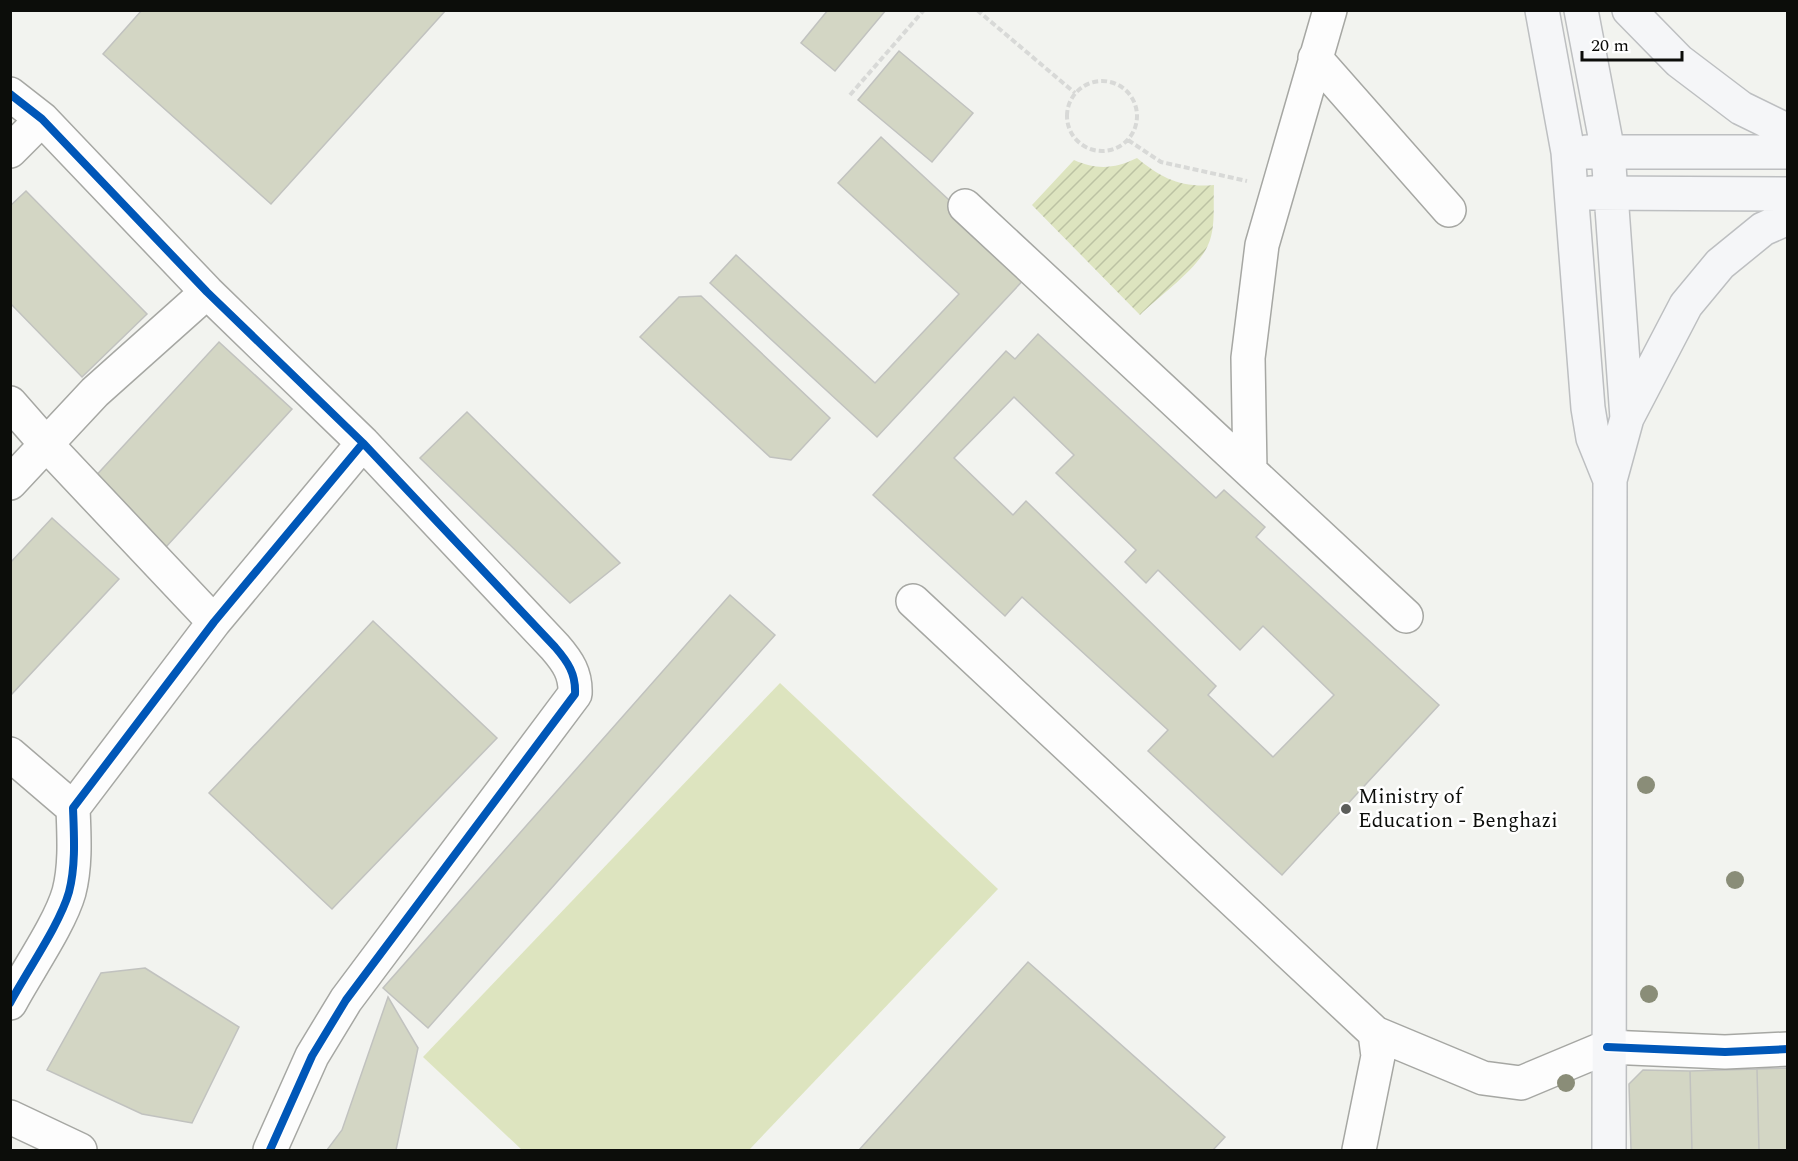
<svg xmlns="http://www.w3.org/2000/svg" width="1798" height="1161" viewBox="0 0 1798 1161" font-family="Spectral,serif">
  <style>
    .park { fill: #dde4bf }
    .garden { fill: url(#garden-furrows) }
    .building { fill: #d3d6c4; stroke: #c1c2bf; stroke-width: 1.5; fill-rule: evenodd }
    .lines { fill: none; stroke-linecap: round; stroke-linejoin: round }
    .minor-casing { stroke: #a6a7a3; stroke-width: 36 }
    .major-casing { stroke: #bdbfc1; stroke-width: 36 }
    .path { stroke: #d8d9d7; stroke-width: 4; stroke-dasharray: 6 3; stroke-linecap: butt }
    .minor { stroke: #fdfdfd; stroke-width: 33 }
    .major { stroke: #f5f6f8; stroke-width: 33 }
    .cycleway-casing { stroke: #fff; stroke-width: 11 }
    .cycleway { stroke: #0057b8; stroke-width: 8 }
    .tree { fill: #8a8d78 }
    .poi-dot { fill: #5c5e5a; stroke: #fff; stroke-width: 2 }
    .labels { text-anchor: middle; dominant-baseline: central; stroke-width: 5; stroke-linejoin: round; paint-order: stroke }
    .poi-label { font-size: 21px; fill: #0c0d0a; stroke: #fff; text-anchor: start }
  </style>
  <defs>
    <pattern id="garden-furrows" width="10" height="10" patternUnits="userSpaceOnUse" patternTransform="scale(1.5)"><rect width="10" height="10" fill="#dde4bf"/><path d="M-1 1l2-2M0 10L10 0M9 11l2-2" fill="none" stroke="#bcc2a3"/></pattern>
  </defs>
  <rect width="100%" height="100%" fill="#f2f3ef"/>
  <path class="park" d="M780 683 998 889 749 1150H522L423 1057Z"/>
  <path class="garden" d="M1137 158C1161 178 1181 188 1214 185 1213 204 1216 228 1208 245 1198 269 1159 296 1140 315L1032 205 1074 160C1097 170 1114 169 1137 158Z"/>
  <path class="building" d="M142 10H446L271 204 103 54Z
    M828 10H886L835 71 801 43Z
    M899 51 973 113 932 162 858 100Z
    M881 137 1029 274 877 437 710 283 736 255 875 383 959 294 838 183Z
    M26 191 147 314 82 377 10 303V206Z
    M701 296 830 418 791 460 770 457 640 337 679 297Z
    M1038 334 1216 498 1224 490 1265 527 1256 537 1439 705 1282 875 1148 751 1168 730 1022 597 1005 616 873 495 1006 351 1015 359ZM1014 397 1074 455 1056 473 1136 550 1125 562 1146 583 1158 570 1240 650 1263 626 1334 695 1273 757 1208 695 1216 686 1026 501 1013 515 954 458Z
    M219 342 292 409 166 547 92 480Z
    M467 412 620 563 570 603 420 458Z
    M52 518 119 579 10 696V563Z
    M730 595 775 635 428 1028 383 988Z
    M373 621 497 738 332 909 209 793Z
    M1028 962 1225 1137 1213 1150H859Z
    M145 968 239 1027 192 1123 142 1114 47 1070 101 973Z
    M388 997 418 1048 396 1150H327L342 1130Z
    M1788 1068V1150H1759L1757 1069Z
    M1757 1069 1759 1150H1692L1690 1071Z
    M1643 1070 1690 1071 1692 1150H1631L1629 1084Z"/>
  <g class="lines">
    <g class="minor-casing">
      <path id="minor" d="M1315 58 1449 210
        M10 94 42 119 207 292 363 443 555 647C568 662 576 674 575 694L346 1000 312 1056 270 1150
        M10 151 42 119
        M965 206 1406 616
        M10 403 46 444 214 622
        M1250 471 1248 358 1262 245 1330 10
        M10 483 95 392 207 292
        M913 601 1375 1033 1483 1078 1521 1083 1607 1047 1725 1052 1788 1049
        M10 754 73 808
        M10 1003C27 971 60 924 69 892 76 865 74 835 73 808L214 622 363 443
        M10 1117 80 1150
        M1359 1150 1378 1056 1375 1033"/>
    </g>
    <g class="major-casing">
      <path id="major" d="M1542 10 1568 152 1588 408 1593 438 1610 480
        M1581 10 1608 152 1627 418
        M1629 10 1679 61 1741 108 1788 131
        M1587 152H1788
        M1591 193 1788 194
        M1609 1150 1610 480 1627 418 1686 305 1720 264 1763 229 1788 218"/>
    </g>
    <path class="path" d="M977 10 1075 93
      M1067 116a35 35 0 1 1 70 0a35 35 0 1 1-70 0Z
      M850 95 924 10
      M1128 140 1161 162 1247 181"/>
    <use href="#minor" class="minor"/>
    <use href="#major" class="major"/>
    <g class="cycleway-casing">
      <path id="cycleway" d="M10 94 42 119 207 292 363 443 555 647C568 662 576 674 575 694L346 1000 312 1056 270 1150
        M10 1003C27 971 60 924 69 892 76 865 74 835 73 808L214 622 363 443
        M1607 1047 1725 1052 1788 1049"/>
    </g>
    <use href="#cycleway" class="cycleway"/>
  </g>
  <g class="tree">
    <circle cx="1646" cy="785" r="9"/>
    <circle cx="1735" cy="880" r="9"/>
    <circle cx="1649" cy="994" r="9"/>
    <circle cx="1566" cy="1083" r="9"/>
  </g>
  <circle class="poi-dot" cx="1346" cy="809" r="6"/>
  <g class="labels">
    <g class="poi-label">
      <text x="1358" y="797">Ministry of<tspan x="1358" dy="24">Education - Benghazi</tspan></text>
    </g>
  </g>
  <rect width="1798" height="1161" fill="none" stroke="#0c0d0a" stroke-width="24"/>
  <path d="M1582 51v9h100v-9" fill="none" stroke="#0c0d0a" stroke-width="3"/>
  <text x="1591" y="51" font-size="18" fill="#0c0d0a" stroke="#ffffff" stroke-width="4.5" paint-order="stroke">20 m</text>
</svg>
